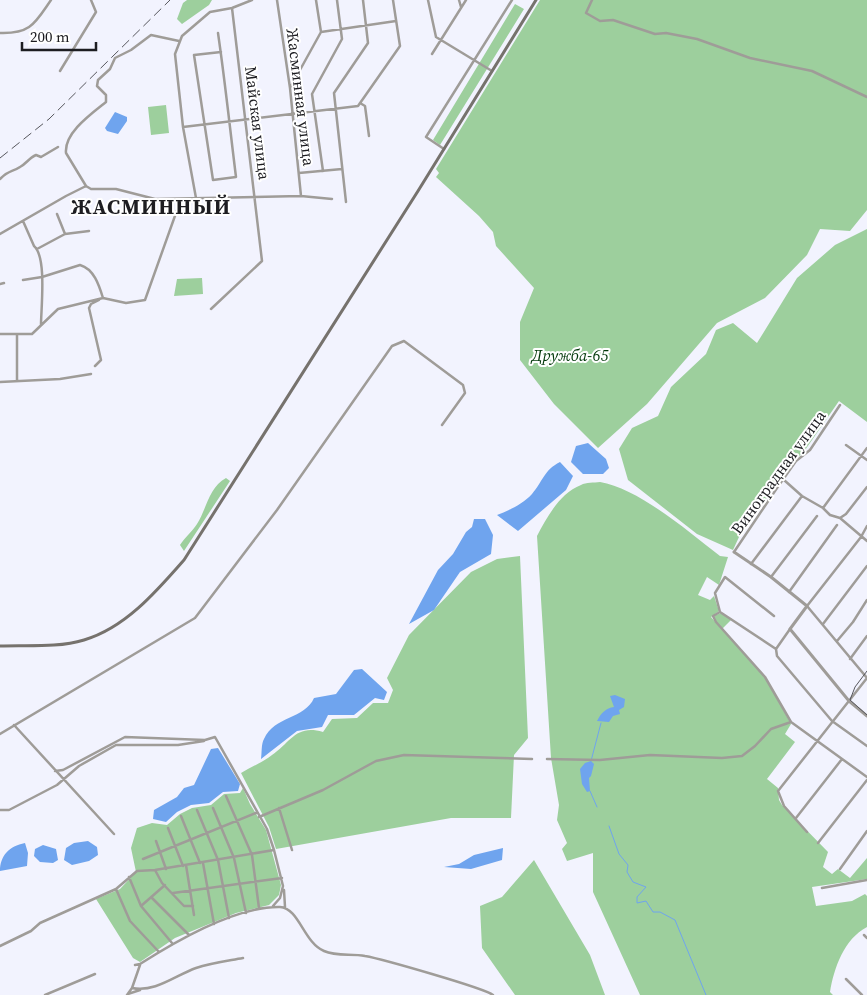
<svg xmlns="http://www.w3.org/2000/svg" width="867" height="995" viewBox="0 0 867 995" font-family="'Source Serif 4',serif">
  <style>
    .green { fill: #9dcf9d }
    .water { fill: #6fa4ee }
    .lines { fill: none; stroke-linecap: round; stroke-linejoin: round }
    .stream { stroke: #6fa4ee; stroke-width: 1 }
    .minor { stroke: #9f9c98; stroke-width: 2.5 }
    .tertiary { stroke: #9f9c98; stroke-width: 3 }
    .secondary { stroke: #76726d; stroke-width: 3 }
    .tram { stroke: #57575d; stroke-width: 1 }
    .rail { stroke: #57575d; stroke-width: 1; stroke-dasharray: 10 5; stroke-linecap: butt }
    .labels { text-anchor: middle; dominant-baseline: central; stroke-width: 4; stroke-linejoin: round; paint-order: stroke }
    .street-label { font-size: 16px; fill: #1d1d21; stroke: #fff }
    .park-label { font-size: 16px; font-style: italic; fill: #013809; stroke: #fff }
    .district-label { font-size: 21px; font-weight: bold; letter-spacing: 1px; fill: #1d1d21; stroke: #fff }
  </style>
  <rect width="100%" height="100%" fill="#f2f3fe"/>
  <path class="green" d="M187 0H212L209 5 182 24 177 19 183 3Z
    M540 0H867V210L850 231 820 229 807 255 765 298 717 323 647 404 598 448 554 404 520 360V322L534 288 496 246 493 232 479 216 436 177 439 173 436 169Z
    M515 4 524 9 440 145 433 140Z
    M166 105 169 133 151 135 148 107Z
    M867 229V422L839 401 803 453 792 462 739 537 733 550 697 534 628 480 619 449 632 428 658 416 671 387 706 354 716 330 733 323 757 343 797 278 835 245Z
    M202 278 203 294 174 296 177 279Z
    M226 478 230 481 184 551 180 545C185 537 192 532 197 524 207 508 209 487 226 478Z
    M600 482C638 488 689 532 720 556L728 557 719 585 707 577 698 595 710 600 714 596 719 611 711 617 718 625 714 616 721 613 732 619 722 629 766 679 791 724 785 734 795 742 767 779 778 788 779 800 782 805 828 852 823 867 832 874 838 869 850 878 867 858V879L812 887 816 906 852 901 865 894 867 896V927C844 939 834 968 830 992L833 995H640L593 892V853L567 861 562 849 567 843 557 820 559 805 551 758 537 536C547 517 560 493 581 485 586 482 594 483 600 482Z
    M520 556 528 738 514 755 511 818H451L276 849 269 827 241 773C251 767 263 762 272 755 291 742 296 724 323 732L332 719 357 718 373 703H388L393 690 387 678 409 635 471 572 497 559Z
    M243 788 250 804 266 830 281 885 279 895 269 905 236 913 175 938 140 962 133 958 96 899 120 889 136 872 131 848 137 828 152 823 167 825 180 814 192 808 211 805 224 794 240 793Z
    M534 860 590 955 605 995H515L482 948 480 906 502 897Z"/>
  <path class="water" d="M115 112 127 117V121L118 134 107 131 105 128Z
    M588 443 606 459 609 468 603 474H583L571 462 576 446Z
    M560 462 573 476 566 490 518 531 497 515C509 510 522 505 532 494 543 481 544 470 560 462Z
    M474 519H485L493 535 491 554 460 572 434 610 409 624 438 570 453 554 466 532 472 527Z
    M362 669 387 692 384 700 375 698 354 715H328L322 727 297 731 261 759C262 753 261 744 264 739 274 716 305 719 314 698L336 694 354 670Z
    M615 695 625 699 624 707 619 710 620 714 613 716 609 722 597 721C601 713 606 708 614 707L610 696Z
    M218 748 240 784 238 791 223 792 209 803 191 805 177 812 166 822 153 819 154 810 177 797 184 788 194 785 211 749Z
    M591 761 594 764 591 776 589 778 590 791 587 792 582 784 580 769 585 763Z
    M88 841 97 847 98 855 89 861 72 865 64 860 66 848 74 843Z
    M25 843 28 853 27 866 0 871C0 856 9 846 25 843Z
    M43 845 56 849 58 860 53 863 40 862 34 856 35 849Z
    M503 848 502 860 471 869 444 867 459 864 474 855Z"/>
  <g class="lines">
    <path class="stream" d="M591 761 601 723
      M590 791 597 807
      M609 826 619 854 628 865 627 872 633 882 646 887 637 897V903L646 901 653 912H660L675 920 706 995"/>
    <path class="minor" d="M277 0 290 88 301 196
      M428 0 436 37 492 71
      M459 0 461 7
      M592 0 586 13 600 21 613 20 655 34 666 33 697 39 750 58 812 71 867 97
      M321 32 396 21
      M0 33C31 34 35 23 51 0
      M218 33C225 81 230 129 236 177L213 180 194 55 221 52
      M432 54 466 0
      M60 71 96 12 91 0
      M290 88 321 32 316 0
      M360 103 365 106 369 136
      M183 127 358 106 400 46 393 0
      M444 149 426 137 512 0
      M323 171 312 94 342 39 337 0
      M299 173 342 169
      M0 179C10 169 11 173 20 167 26 164 29 158 36 155L41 157 58 147
      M86 186 91 189H116L155 199 301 196 332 199
      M86 186 66 153C64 133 91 114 106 102V95L97 86 98 80 110 69 115 58 131 50 151 35 179 41
      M196 198 183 127 175 54 182 36 210 12 232 8 252 0
      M346 202 334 93 368 43 363 0
      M57 214 65 234
      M23 221 34 246C47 257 41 308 41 325
      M0 234 66 196 86 186
      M37 249 65 234 89 231
      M23 280 42 277 80 265C94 269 99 285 103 298
      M0 284 4 283
      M211 309 262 261 232 8
      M0 334H32L58 309 103 298 126 303 145 300 181 199
      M95 366 101 360 89 308 91 304 99 300
      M17 381V335
      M0 382 60 379 91 374
      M846 445 867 460
      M784 480 802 496 823 508 830 515 840 518 867 541
      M823 508 867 448
      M840 518 846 514 867 487
      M734 552 777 488 796 461 810 450 840 405
      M751 564 802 496
      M771 577 817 516
      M789 592 837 525
      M720 612 713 616 716 622 765 677 791 722 867 777
      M774 616 725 577 715 593 720 612 776 649 777 656 832 721 867 746
      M823 624 867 566
      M837 641 853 622 867 600
      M776 649 790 629
      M850 659 867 636
      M867 678 807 606 861 537 867 526
      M14 725 114 834
      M0 734 195 618 277 510 392 346 404 341 463 385 465 393 442 425
      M547 759 600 760 650 755 722 758 742 756 755 746 771 729 791 722
      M55 771 63 770 125 737 205 740 215 737 267 829 274 850 283 886 280 898 273 906
      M226 796 252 855 259 908
      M213 808 234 858 246 913
      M279 808 292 850
      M0 810H9L57 785 79 766 116 745H178L204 741
      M197 810 218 860 229 918
      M181 816 200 863
      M259 817 323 790 376 761 404 755 532 759
      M796 818 842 759
      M168 828 183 866
      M807 832 784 806 778 791 867 678
      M156 841 166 869
      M818 843 867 780
      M143 859 256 813
      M203 863 214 924
      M186 865 194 915
      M840 869 867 831
      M155 870 162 883 184 906H193
      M129 877 141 906 172 943
      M822 888 867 880
      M116 889 130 921 159 952
      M284 890 285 907
      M173 893 282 878
      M152 898 189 935
      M141 906 165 885
      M864 935 867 938
      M0 946 31 931 40 923 116 889 137 871 155 870 274 850
      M135 965 140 964C176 941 236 906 280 907 299 908 304 943 324 951 337 957 352 953 365 956 382 959 484 988 493 995
      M846 979 862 995
      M132 988C155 993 176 975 196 968 211 963 227 961 243 958
      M128 994 140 990
      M45 995 95 974
      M127 995 132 988 140 965"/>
    <path class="tertiary" d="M734 552 771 577 807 606 790 629 849 701 867 716"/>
    <path class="secondary" d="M0 646C27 645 58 648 84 640 125 628 156 592 184 560L418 191 536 0"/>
    <path class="tram" d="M867 671 855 687 850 700 867 715"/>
    <path class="rail" d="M0 158 49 119 170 0"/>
  </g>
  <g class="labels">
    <g class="street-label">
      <text transform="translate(301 97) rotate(83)">Жасминная улица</text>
      <text transform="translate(258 123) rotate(83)">Майская улица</text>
      <text transform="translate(778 472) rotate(-54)">Виноградная улица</text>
    </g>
    <g class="park-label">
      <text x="570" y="355">Дружба-65</text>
    </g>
    <g class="district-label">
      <text x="151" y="206">ЖАСМИННЫЙ</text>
    </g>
  </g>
  <path d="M22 42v8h74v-8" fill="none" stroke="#1d1d21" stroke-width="2.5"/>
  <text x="30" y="42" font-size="15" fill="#1d1d21" stroke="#ffffff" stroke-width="4" paint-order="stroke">200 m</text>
</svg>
